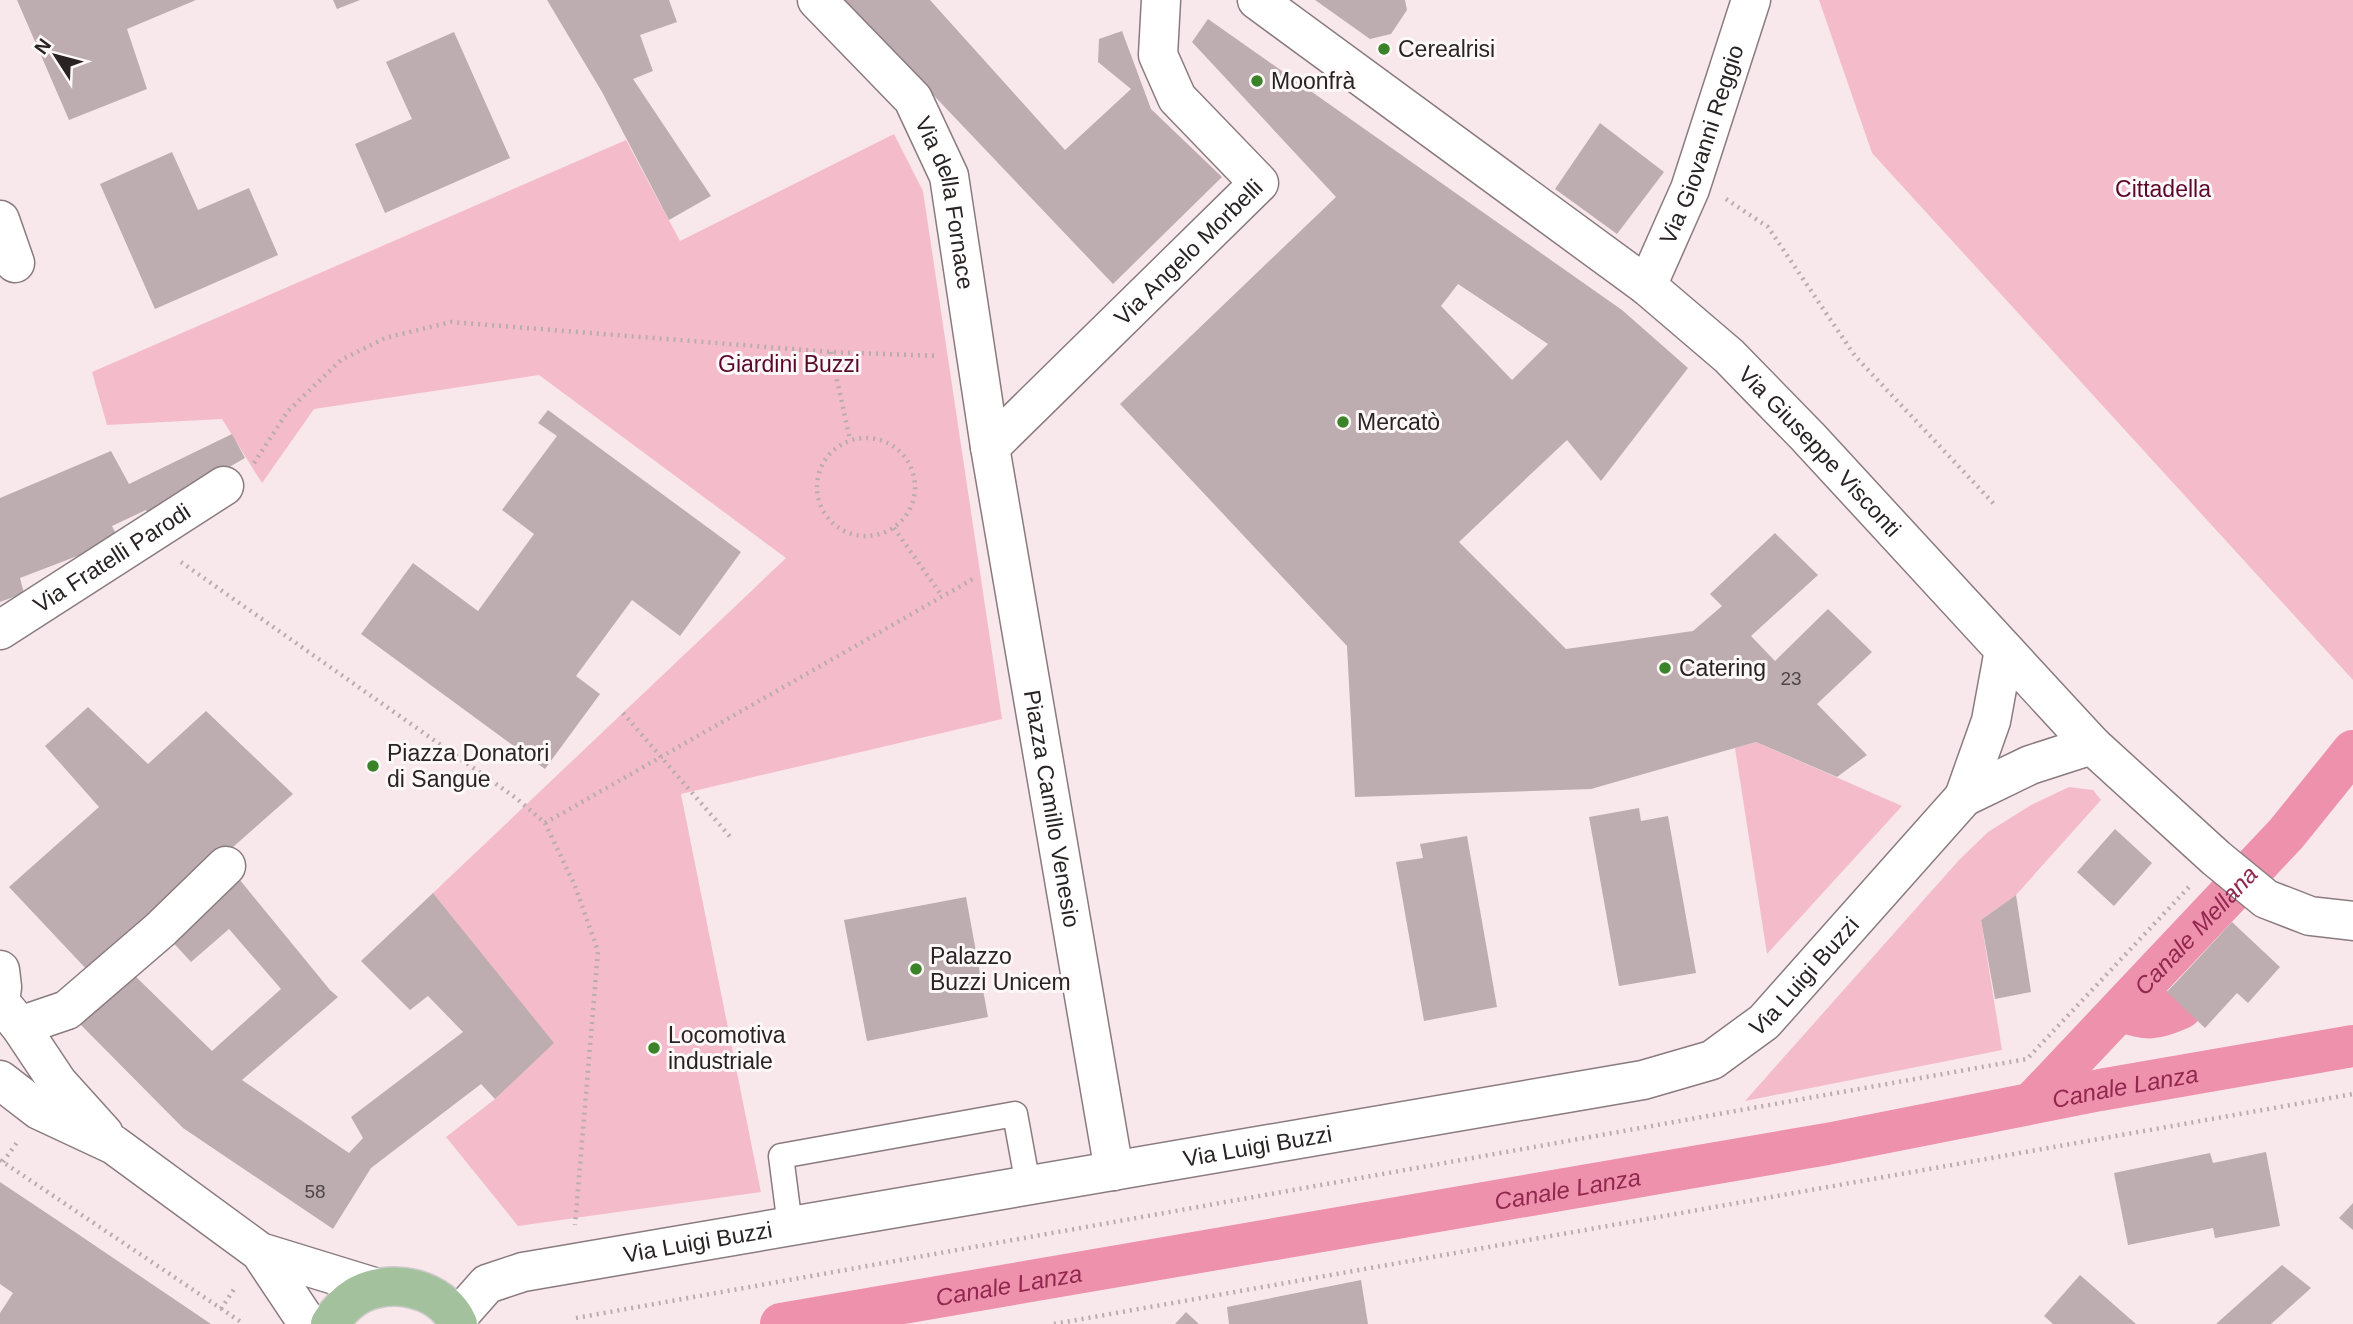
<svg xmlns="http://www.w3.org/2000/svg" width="2353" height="1324" viewBox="0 0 2353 1324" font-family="Arial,sans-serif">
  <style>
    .green { fill: #f4bccb }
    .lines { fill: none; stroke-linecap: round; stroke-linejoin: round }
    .canal { stroke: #ee91ac; stroke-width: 42 }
    .building { fill: #bdadb1; fill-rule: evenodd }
    .lane-casing { stroke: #8a7b7f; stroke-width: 27 }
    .street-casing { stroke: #8a7b7f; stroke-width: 41 }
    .secondary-casing { stroke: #8a7b7f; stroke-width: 41 }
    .primary-casing { stroke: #cccaca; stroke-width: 41 }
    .path { stroke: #b9acaf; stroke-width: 4.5; stroke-dasharray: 2 5; stroke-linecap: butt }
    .lane { stroke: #fff; stroke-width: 24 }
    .street { stroke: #fff; stroke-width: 38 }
    .secondary { stroke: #fff; stroke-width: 38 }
    .primary { stroke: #a3c19c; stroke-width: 38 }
    .poi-dot { fill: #3b8329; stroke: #fff8f9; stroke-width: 2.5 }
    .labels { text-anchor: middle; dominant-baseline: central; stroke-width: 6; stroke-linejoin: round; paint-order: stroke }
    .number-label { font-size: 19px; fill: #4e4647 }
    .poi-label { font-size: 23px; fill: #292324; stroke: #fff8f9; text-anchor: start }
    .street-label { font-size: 23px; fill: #292324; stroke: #fff8f9 }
    .park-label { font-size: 23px; fill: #5a072c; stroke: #fff8f9 }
    .water-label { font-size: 24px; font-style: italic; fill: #922750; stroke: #fff8f9 }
  </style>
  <rect width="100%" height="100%" fill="#f8e8ec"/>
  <path class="green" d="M1819 0H2353V680L1872 153Z
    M894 134 923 191 1002 719 681 794 761 1192 518 1226 446 1137 495 1099 553 1043 433 893 786 558 539 375 314 409 262 483 222 419 107 425 92 372 626 140 680 241Z
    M1756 742 1902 806 1767 954 1735 748Z
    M2069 787 2093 790 2101 800 2016 895 1981 920 2002 1050 1745 1101 1959 860 1988 832 2031 805Z"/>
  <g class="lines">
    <g class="canal">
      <path d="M2121 1011C2149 1020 2154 1020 2181 1008"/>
      <path id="s1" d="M2032 1103 2286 834 2353 751"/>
      <path id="s2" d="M781 1324 1827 1144 2100 1090 2353 1046"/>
    </g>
  </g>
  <path class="building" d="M17 0H196L127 29 147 89 69 120Z
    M333 0H360L337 9Z
    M547 0H669L677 22 640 35 653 71 633 79 711 196 669 220 602 92Z
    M843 0H930L1065 150 1131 89 1098 62 1099 39 1122 31 1151 109 1222 177 1113 284Z
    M1315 0H1405L1407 10 1391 34 1370 39Z
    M1208 19 1622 310 1688 368 1601 481 1567 440 1459 542 1566 649 1693 631 1722 606 1710 594 1775 533 1818 575 1751 636 1775 661 1828 609 1872 652 1817 704 1867 755 1837 777 1756 742 1591 789 1355 797 1347 646 1120 404 1336 197 1192 42ZM1458 284 1548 344 1512 380 1441 306Z
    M454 32 510 158 385 213 355 144 412 119 386 62Z
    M1600 123 1664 172 1617 234 1555 189Z
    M172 152 198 210 249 188 278 255 155 309 100 184Z
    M548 410 741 552 680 636 632 600 576 676 600 694 545 769 361 634 413 563 478 611 534 534 502 510 557 436 538 423Z
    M232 434 245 458 148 514 146 510 112 526 119 540 20 578 24 593 0 602V498L111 451 129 484Z
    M88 707 148 764 206 711 293 794 90 973 9 887 99 807 45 746Z
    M1639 808 1641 821 1668 816 1696 973 1619 986 1589 817Z
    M2115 829 2152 863 2114 906 2077 872Z
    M1467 836 1497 1007 1424 1021 1396 862 1423 858 1420 844Z
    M235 874 330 990 338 997 242 1080 349 1153 363 1138 351 1117 463 1032 428 996 410 1010 361 961 433 893 554 1043 495 1099 481 1084 371 1168 333 1229 183 1128 78 1022 132 973 212 1051 281 989 229 929 191 962 168 937Z
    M2016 895 2031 992 1995 999 1981 920Z
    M966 897 988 1017 867 1041 844 920Z
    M2232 922 2280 967 2248 1003 2237 993 2205 1028 2167 992Z
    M2266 1152 2280 1226 2215 1238 2213 1228 2128 1245 2114 1173 2210 1153 2213 1163Z
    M0 1182 63 1224 211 1324H0V1313L13 1293 0 1284Z
    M2353 1203V1230L2339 1218Z
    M2282 1265 2311 1288 2271 1324H2216Z
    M2080 1275 2136 1324H2053L2044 1316Z
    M1361 1280 1368 1324H1229L1227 1307Z
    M1186 1312 1199 1324H1175Z"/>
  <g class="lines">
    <g class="lane-casing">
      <path id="lane" d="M790 1226 781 1156 1015 1114 1028 1185"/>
    </g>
    <g class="street-casing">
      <g id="street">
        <path id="s3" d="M817 0 913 99 949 176 990 447 1114 1171"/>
        <path id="s4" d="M1257 0 1647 286 1729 356 1808 437 2092 745 2216 858 2266 899 2310 916 2353 921"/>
        <path d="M0 220 15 263"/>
        <path id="s5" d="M1647 286 1690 189 1751 0"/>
        <path id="s6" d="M990 447 1259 183 1177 98 1158 55 1161 0"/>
        <path id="s7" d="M0 630 224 486"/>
        <path d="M1964 797 1991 721 2004 650"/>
        <path d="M20 1026 67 1010 160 930 226 866"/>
        <path id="s8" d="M456 1319 487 1284 523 1272 1643 1080 1712 1060 1764 1022 1964 797 2030 765 2092 745"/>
      </g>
    </g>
    <g class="secondary-casing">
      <path id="secondary" d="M0 970 2 987 0 1002 20 1026 58 1083 104 1134
        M0 1080 39 1110 114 1145 260 1252 377 1288
        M260 1252 308 1324"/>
    </g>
    <g class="primary-casing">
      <path id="primary" d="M330 1324C337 1313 345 1303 357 1296 390 1277 442 1287 458 1324"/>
    </g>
    <path class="path" d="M1726 199 1768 227 1855 356 1994 504
      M831 352 850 440
      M817 487a49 49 0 1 1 98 0a49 49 0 1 1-98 0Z
      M254 463 288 411 341 360 385 338 451 322 831 352 938 356
      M894 528 942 596
      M181 562 516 798 545 823 575 886 598 951 575 1225
      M623 713 733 840
      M545 823 973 579
      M0 1160 244 1324
      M3 1162 18 1141
      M221 1309 236 1286
      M576 1318 2027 1059 2189 887
      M1054 1324 2353 1094"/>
    <use href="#lane" class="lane"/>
    <use href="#street" class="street"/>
    <use href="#secondary" class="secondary"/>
    <use href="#primary" class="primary"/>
  </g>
  <g class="poi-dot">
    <circle cx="1384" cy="49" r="7"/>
    <circle cx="1257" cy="81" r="7"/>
    <circle cx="1343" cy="422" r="7"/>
    <circle cx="1665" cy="668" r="7"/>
    <circle cx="373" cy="766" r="7"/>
    <circle cx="916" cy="969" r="7"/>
    <circle cx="654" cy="1048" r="7"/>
  </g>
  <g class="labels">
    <g class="number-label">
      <text x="1791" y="678">23</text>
      <text x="315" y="1191">58</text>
    </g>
    <g class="poi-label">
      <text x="1398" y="49">Cerealrisi</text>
      <text x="1271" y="81">Moonfrà</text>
      <text x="1357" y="422">Mercatò</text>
      <text x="1679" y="668">Catering</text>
      <text x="387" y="753">Piazza Donatori<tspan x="387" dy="26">di Sangue</tspan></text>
      <text x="930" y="956">Palazzo<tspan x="930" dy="26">Buzzi Unicem</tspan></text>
      <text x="668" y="1035">Locomotiva<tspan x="668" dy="26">industriale</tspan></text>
    </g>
    <g class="street-label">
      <text stroke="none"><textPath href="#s5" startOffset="152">Via Giovanni Reggio</textPath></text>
      <text stroke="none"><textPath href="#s3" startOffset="248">Via della Fornace</textPath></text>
      <text stroke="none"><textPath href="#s6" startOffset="278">Via Angelo Morbelli</textPath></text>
      <text stroke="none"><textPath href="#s4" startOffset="723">Via Giuseppe Visconti</textPath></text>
      <text stroke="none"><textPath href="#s7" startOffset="133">Via Fratelli Parodi</textPath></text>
      <text stroke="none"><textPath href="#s3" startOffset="864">Piazza Camillo Venesio</textPath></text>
      <text stroke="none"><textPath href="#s8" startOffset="1418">Via Luigi Buzzi</textPath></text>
      <text stroke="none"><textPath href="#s8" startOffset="830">Via Luigi Buzzi</textPath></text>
      <text stroke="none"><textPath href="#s8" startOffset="262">Via Luigi Buzzi</textPath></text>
    </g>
    <g class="park-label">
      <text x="2163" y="189">Cittadella</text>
      <text x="789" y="364">Giardini Buzzi</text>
    </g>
    <g class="water-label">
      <text stroke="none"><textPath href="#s1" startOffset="238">Canale Mellana</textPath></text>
      <text stroke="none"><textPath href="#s2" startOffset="1365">Canale Lanza</textPath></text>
      <text stroke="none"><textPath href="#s2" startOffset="798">Canale Lanza</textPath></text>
      <text stroke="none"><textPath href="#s2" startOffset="231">Canale Lanza</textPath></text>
    </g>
  </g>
  <g transform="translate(56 56) rotate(306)" stroke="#fff8f9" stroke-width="5" paint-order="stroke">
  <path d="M0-5L12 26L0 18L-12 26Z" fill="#292324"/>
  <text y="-10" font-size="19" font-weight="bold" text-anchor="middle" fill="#292324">N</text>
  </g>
</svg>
